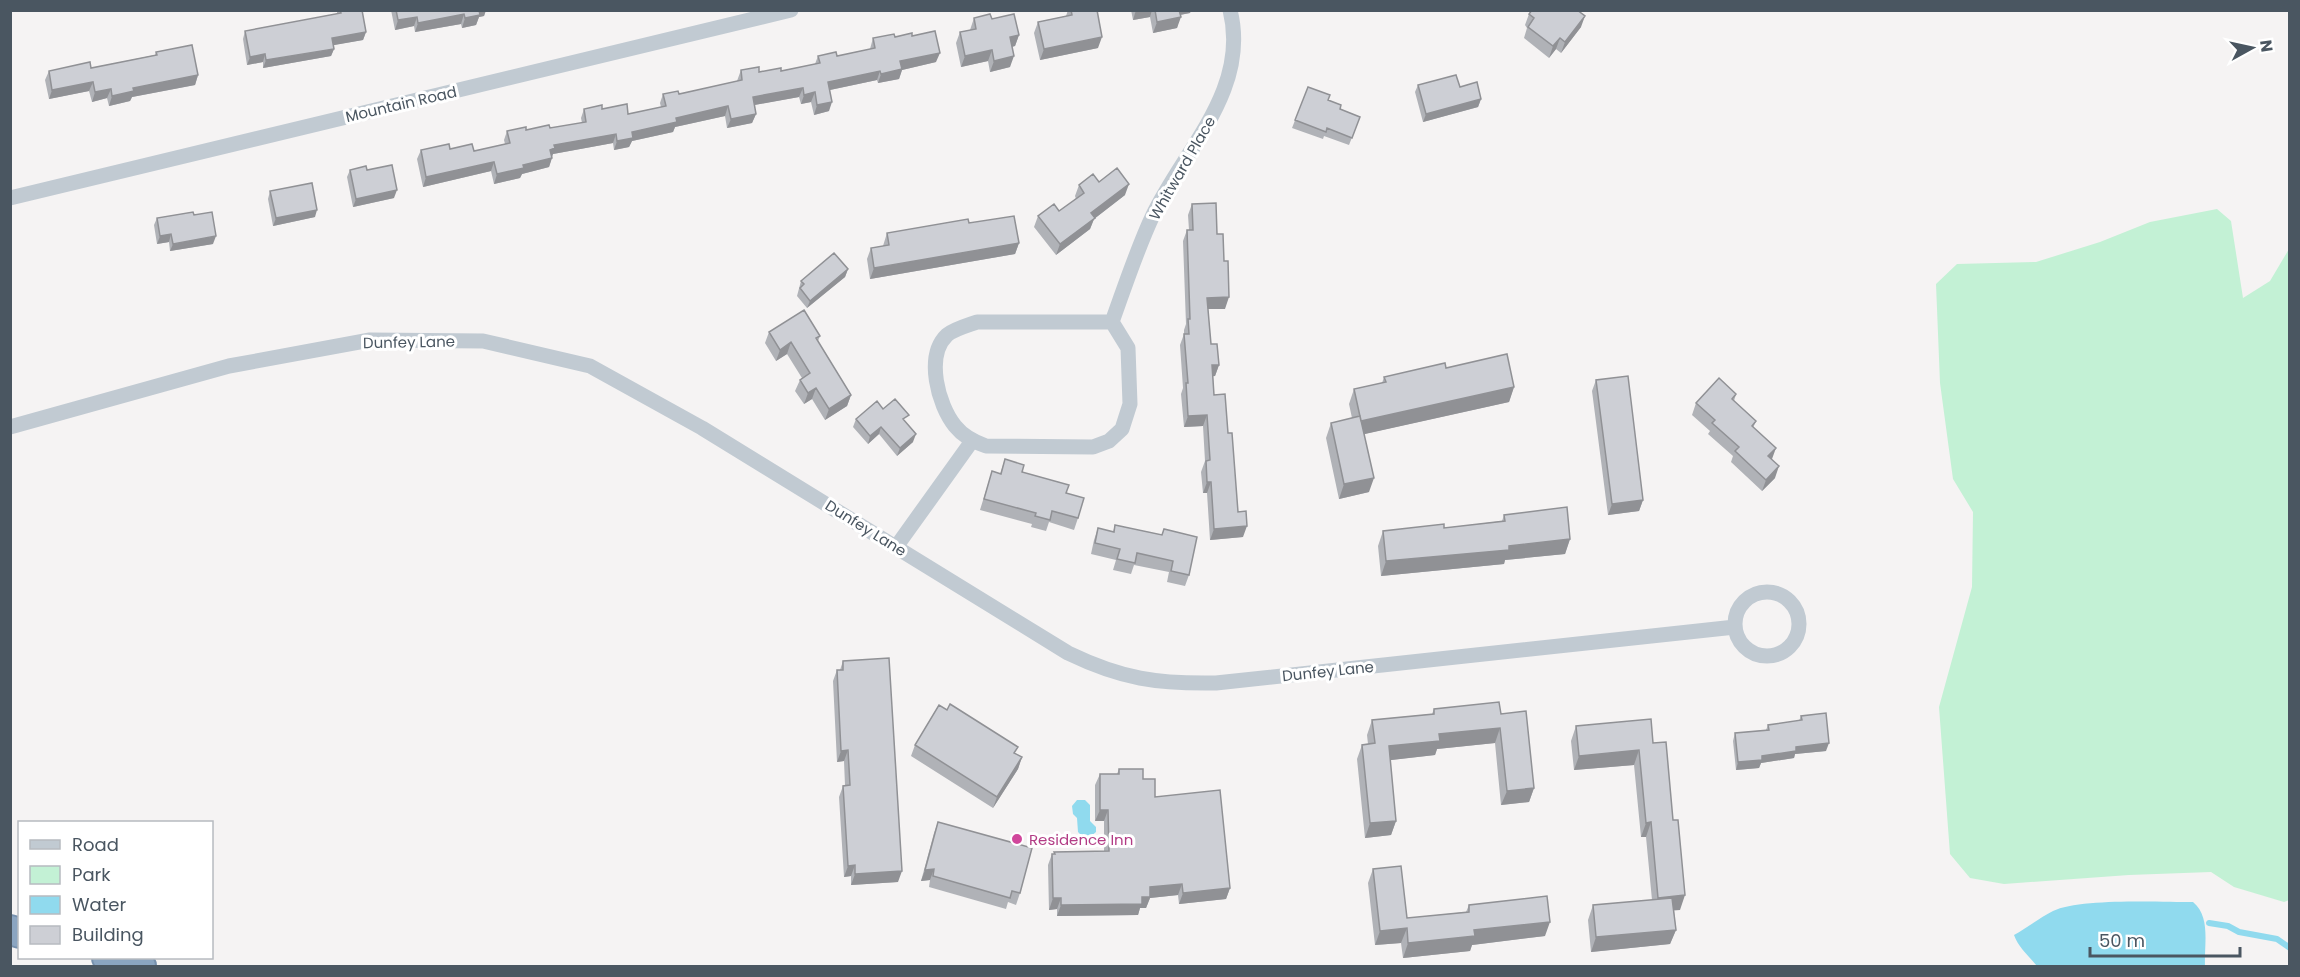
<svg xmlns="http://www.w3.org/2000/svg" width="2300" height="977" viewBox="0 0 2300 977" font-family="Poppins,sans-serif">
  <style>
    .green { fill: #c3f1d5 }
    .water { fill: #90daee }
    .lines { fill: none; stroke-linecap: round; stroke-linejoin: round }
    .stream { stroke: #90daee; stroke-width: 6 }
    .highway-casing { stroke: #7690ad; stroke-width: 32 }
    .street { stroke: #c1cad2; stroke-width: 15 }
    .highway { stroke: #8ba5c1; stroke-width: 28 }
    .wall { fill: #b0b2b7 }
    .shaded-wall { fill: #909195 }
    .building { fill: #cdcfd5; stroke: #909195; stroke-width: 1.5 }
    .hotel-dot { fill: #d1479c; stroke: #fff; stroke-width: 2 }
    .labels { text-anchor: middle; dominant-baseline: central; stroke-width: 6; stroke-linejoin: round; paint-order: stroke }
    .street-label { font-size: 15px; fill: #4a5661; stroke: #fff }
    .hotel-label { font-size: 15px; fill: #b23c85; stroke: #fff; text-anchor: start }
  </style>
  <rect width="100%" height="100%" fill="#f5f3f3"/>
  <path class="green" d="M2217 209 2231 221 2243 298 2270 281 2289 249V900L2284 902 2234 887 2211 872 2129 875 2004 884 1970 878 1950 854 1939 707 1972 587 1973 512 1953 479 1940 383 1936 284 1957 264 2036 262 2100 242 2150 222Z"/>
  <path class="water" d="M1077 800H1085L1090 805V821L1096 827V832L1090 837H1083L1078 832 1077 818 1073 814 1072 806Z
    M2193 902C2211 917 2204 944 2205 966H2037C2029 956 2018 947 2014 935 2027 928 2041 917 2053 911 2079 898 2161 902 2193 902Z"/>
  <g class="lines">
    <path class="stream" d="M2209 923 2228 926 2239 932 2277 939 2290 948"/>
    <g class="highway-casing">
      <path id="highway" d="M10 930 20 933
        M107 958 141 966"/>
    </g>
    <path class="street" d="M10 198 791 10
      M977 322H1112L1128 348 1130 404 1122 429 1109 441 1093 447 986 446C974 442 963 436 955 426 938 405 925 356 947 335 954 329 969 325 977 322Z
      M1112 322C1125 286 1137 249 1153 215 1185 149 1250 89 1230 10
      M10 427 229 366 370 340 483 341 590 366 702 428 1068 653C1122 679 1157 684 1216 683L1735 627
      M896 547 972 441
      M1735 624a32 32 0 1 1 64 0a32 32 0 1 1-64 0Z"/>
    <use href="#highway" class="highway"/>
  </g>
  <path class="wall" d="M337 10H362L366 32 363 40 333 45 334 49 331 56 263 68V62L247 65 243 39 245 31 337 14Z
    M391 10H486L484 16 479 17 476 25 462 28 461 24 415 32 414 26 395 30Z
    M1068 10H1097L1098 48 1040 60 1034 33 1038 22 1066 16Z
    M1131 10H1191L1190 13 1180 15 1177 28 1153 33 1150 17 1133 20Z
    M1532 10H1579V12L1581 27 1561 53 1556 49 1549 58 1524 38 1527 28 1525 25 1529 14Z
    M974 18 992 19 1019 35 1015 46 1012 47 1010 67 990 72 988 61 961 67 956 43 960 32 970 30Z
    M912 36 936 62 902 70 899 79 878 83 877 80 830 90 829 111 814 115 811 102 801 104 799 97 754 105 756 114 752 123 727 128 725 116 675 127 673 132 632 141 629 147 614 150 613 143 553 154 549 167 522 174 520 178 494 184 491 171 423 187 417 159 421 150 450 149 474 151 505 144 504 140 507 131 550 128 582 123 581 118 584 109H602L628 114 661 107 660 103 663 94H679L737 81 741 70 759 72 781 71 815 64 818 56H837L870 49 873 38Z
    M156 52 198 75 195 85 132 97 130 101 109 106 107 98 92 102 89 91 49 99 45 80 49 71 91 68 155 55Z
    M1418 85 1460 87 1481 99 1478 107 1423 122 1415 92Z
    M1308 87 1340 109 1360 117 1349 145 1324 136 1323 139 1292 128Z
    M350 170H367L394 198 353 207 347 177Z
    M1099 182 1125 195 1094 219 1090 229 1056 255 1034 227 1038 216 1059 211 1076 199 1075 196 1079 185Z
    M270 191 315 217 273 226 268 199Z
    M1192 204 1217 234 1225 309H1208L1211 344 1219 365 1215 376H1213L1214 395 1228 433 1238 512 1243 537 1210 540 1207 493H1203L1201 472 1205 461 1203 426 1184 427 1181 394 1183 388 1180 345 1184 334V330L1186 324 1183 241 1187 230H1189L1188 215Z
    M194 215 213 244 170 251 169 242 157 244 154 225 157 218Z
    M969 223 1019 243 1015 254 870 279 867 259 871 248 883 246 887 233Z
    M848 269 845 277 807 308 797 296 801 281Z
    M769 332 820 336 818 341 851 395 847 406 825 420 812 399 804 404 795 391 800 380 802 378 787 354 776 361 765 343Z
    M1446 368 1514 387 1509 402 1364 434 1369 492 1339 499 1326 438 1331 423 1352 418 1349 404 1354 389 1382 383 1384 377Z
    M1596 380 1643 500 1639 511 1608 515 1592 391Z
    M1736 394 1734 401 1756 421 1753 428 1771 459 1775 478 1762 491 1731 462 1733 456 1708 434 1710 431 1692 415 1696 403Z
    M856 419 906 423 913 442 897 456 879 434 868 444 853 427Z
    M1005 459 1022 472 1066 493 1078 518 1074 530 1049 522 1046 531 1031 527 1032 524 980 510 992 471 1000 474Z
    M1504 515 1570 539 1565 554 1505 560 1504 564 1381 576 1378 546 1383 531 1444 528 1502 521Z
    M1115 525 1162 535 1164 529 1189 575 1185 586 1167 582 1169 572 1134 565 1131 574 1113 570 1116 560 1091 554 1094 540 1098 528 1113 532Z
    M843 661 898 882 851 885V876L844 877 839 797 843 786 845 785 844 761 837 762 833 681 837 670H840Z
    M1434 709 1501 714 1534 788 1529 802 1501 805 1495 743 1437 749 1435 755 1390 760 1396 821 1391 835 1365 838 1357 759 1362 745 1368 744 1367 735 1372 720 1432 714Z
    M1801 716 1826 751 1795 754 1794 758 1761 763 1759 768 1736 770 1733 741 1735 733 1766 730 1768 725 1799 721Z
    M1576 726 1653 743 1680 910H1674L1676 930 1670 944 1591 952 1588 920 1593 905 1652 900 1646 837H1641L1634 765 1574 770 1571 741Z
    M915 745 1022 757 1018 769 993 808 911 756Z
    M1119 769 1143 779 1155 797 1230 888 1226 899 1179 904 1178 895 1150 898 1146 908H1140L1138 915 1057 916V909L1049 910 1048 865 1052 854H1054V852L1104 851V821H1095V785L1100 774H1117Z
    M938 822 1020 893 1016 905 1008 902 1006 909 929 887 930 880 921 881 934 833Z
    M1373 869 1407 918 1466 912 1469 905 1545 936 1472 945 1470 951 1403 958 1401 943 1375 945 1368 883Z"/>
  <path class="shaded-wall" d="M478 10H486L484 16 479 17 476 25 462 28 465 18Z
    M1136 10H1152L1150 17 1133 20Z
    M1176 10H1191L1190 13 1174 16Z
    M464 14 461 24 415 32 418 23Z
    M1585 16 1581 27 1561 53 1565 42Z
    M417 17 414 26 395 30 398 20Z
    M1181 17 1177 28 1153 33 1157 22Z
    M366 32 363 40 329 46 332 38Z
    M1019 35 1015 46 1006 48 1010 37Z
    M1102 37 1098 48 1040 60 1044 49Z
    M1560 38 1556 49 1549 58 1553 46Z
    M334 49 331 56 263 68 266 60Z
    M992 50 988 61 961 67 965 56Z
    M940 53 936 62 902 70 899 79 878 83 881 74 900 61Z
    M265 54 263 62 247 65 250 57Z
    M1014 56 1010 67 990 72 994 61Z
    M880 71 877 80 825 91 828 82Z
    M198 75 195 85 132 97 130 101 109 106 112 96 133 88Z
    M93 82 89 91 49 99 52 90Z
    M803 88 799 97 749 106 753 97Z
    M111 89 107 98 92 102 95 92Z
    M815 92 811 102 801 104 804 95Z
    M1481 99 1478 107 1423 122 1426 114Z
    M832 102 829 111 814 115 817 105Z
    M728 106 725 116 675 127 673 132 632 141 629 147 614 150 617 141 632 132 676 118Z
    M756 114 752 123 727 128 731 119Z
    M616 134 613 143 553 154 551 158 550 150 554 145Z
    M552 158 549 167 522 174 520 178 494 184 497 174 523 165Z
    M494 162 491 171 423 187 426 177Z
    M1129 184 1125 195 1094 219 1090 229 1056 255 1060 244 1091 213Z
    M397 190 394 198 353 207 356 199Z
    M317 210 315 217 273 226 276 218Z
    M171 234 169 242 157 244 160 236Z
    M216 236 213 244 170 251 173 244Z
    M1019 243 1015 254 870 279 874 268Z
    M848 269 845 277 807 308 810 301Z
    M1229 297 1225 309H1203L1207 298Z
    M791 342 787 354 776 361 780 350Z
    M1212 365H1219L1215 376 1208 377Z
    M1514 387 1509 402 1356 436 1361 421Z
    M816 388 812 399 804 404 808 393Z
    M851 395 847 406 825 420 829 409Z
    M1207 415 1203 426 1184 427 1188 416Z
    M881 427 879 434 868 444 870 436Z
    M916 434 913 442 897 456 900 448Z
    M1776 448 1772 459 1764 468 1768 456Z
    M1779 466 1775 478 1762 491 1766 480Z
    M1374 478 1369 492 1339 499 1344 484Z
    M1207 482H1211L1207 493H1203Z
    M1643 500 1639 511 1608 515 1612 504Z
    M1247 526 1243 537 1210 540 1214 529Z
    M1570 539 1565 554 1505 560 1504 564 1381 576 1386 561Z
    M1500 728 1495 743 1437 749 1435 755 1383 761 1389 746 1439 734Z
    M1829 743 1826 751 1795 754 1794 758 1761 763 1759 768 1736 770 1738 762 1796 747Z
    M848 750 844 761 837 762 841 751Z
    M1639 750 1634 765 1574 770 1579 756Z
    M1022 757 1018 769 993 808 997 797Z
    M1534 788 1529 802 1501 805 1507 791Z
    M1100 810H1108L1104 821H1095Z
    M1396 821 1391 835 1365 838 1370 823Z
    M1651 822 1646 837H1641L1646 823Z
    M855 865 851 876 844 877 848 866Z
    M934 869 930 880 921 881 925 870Z
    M902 871 898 882 851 885 855 874Z
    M1182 884 1178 895 1150 898 1146 908H1140L1138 915 1057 916 1061 905 1142 897 1150 887Z
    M1230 888 1226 899 1179 904 1183 893Z
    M1685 895 1680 910 1653 912 1658 898Z
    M1053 898H1061L1057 909 1049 910Z
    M1550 922 1545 936 1472 945 1470 951 1403 958 1408 943 1474 930Z
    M1407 928 1401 943 1375 945 1380 931Z
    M1676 930 1670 944 1591 952 1596 937Z"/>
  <path class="building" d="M340 10H362L366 32 332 38 334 49 266 60 265 54 250 57 245 31 341 13Z
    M396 10H479L480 15 465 18 464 14 418 23 417 17 398 20Z
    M1071 10H1097L1102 37 1044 49 1038 22 1072 15Z
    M1155 10H1179L1181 17 1157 22Z
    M1532 10H1577L1585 16 1565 42 1560 38 1553 46 1528 27 1534 18 1529 14Z
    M990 14 992 19 1014 14 1019 35 1010 37 1014 56 994 61 992 50 965 56 960 32 976 29 974 18Z
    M935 31 940 53 900 61 902 69 881 74 880 71 828 82 832 102 817 105 815 92 804 95 803 88 753 97 756 114 731 119 728 106 676 118 677 122 632 132 633 138 617 141 616 134 554 145 555 148 550 150 552 158 523 165 524 168 497 174 494 162 426 177 421 150 449 144 450 149 472 144 474 151 510 143 507 131 526 127V130L549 125 550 128 586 122 584 109 602 105V109L627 104 628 114 666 106 663 94 678 91 679 94 742 80 741 70 759 67V72L781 68V71L820 63 818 56 836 52 837 56 875 48 873 38 894 34 895 37 912 33V36Z
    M192 45 198 75 133 88 134 91 112 96 111 89 95 92 93 82 52 90 49 71 90 62 91 68 157 55 156 52Z
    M1456 75 1460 87 1477 82 1481 99 1426 114 1418 85Z
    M1308 87 1330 95 1328 100 1341 105 1340 109 1360 117 1352 138 1327 128 1326 132 1295 120Z
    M392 165 397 190 356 199 350 170 366 166 367 170Z
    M1117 168 1129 184 1091 213 1095 218 1060 244 1038 216 1054 204 1059 211 1084 193 1079 185 1093 174 1099 182Z
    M312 183 317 210 276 218 270 191Z
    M1216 203 1217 234H1223L1224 261H1228L1229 297 1207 298 1211 344H1217L1219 365H1212L1214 395 1225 394 1228 433H1232L1238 512 1246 511 1247 526 1214 529 1211 482H1207L1206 461 1210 460 1207 415 1188 416 1186 383H1188L1184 334H1189L1188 319H1190L1187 230H1193L1192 204Z
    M193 212 194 215 212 212 216 236 173 244 171 234 160 236 157 218Z
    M1014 216 1019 243 874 268 871 248 889 245 887 233 968 219 969 223Z
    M834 253 848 269 810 301 800 288 804 284 801 281Z
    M804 310 820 336 816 338 851 395 829 409 816 388 808 393 800 380 810 373 791 342 780 350 769 332Z
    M1507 354 1514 387 1361 421 1354 389 1386 382 1384 377 1445 363 1446 368Z
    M1628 376 1643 500 1612 504 1596 380Z
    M1719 378 1736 394 1732 399 1756 421 1752 426 1776 448 1768 456 1779 466 1766 480 1735 451 1739 447 1712 423 1715 420 1696 403Z
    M895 399 909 415 903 419 916 434 900 448 881 427 870 436 856 419 877 401 883 409Z
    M1360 416 1374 478 1344 484 1331 423Z
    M1005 459 1024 465 1022 472 1069 485 1066 493 1084 498 1078 518 1052 511 1050 520 1035 516 1036 513 984 499 992 471 1001 474Z
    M1567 507 1570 539 1509 546V550L1386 561 1383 531 1444 524V528L1505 521 1504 515Z
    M1115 525 1162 535 1164 529 1197 537 1189 575 1171 571 1173 561 1137 553 1135 563 1117 559 1120 549 1095 543 1098 528 1114 532Z
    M889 658 902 871 855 874V865L848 866 843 786 850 785 848 750 841 751 837 670H843V661Z
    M1499 702 1501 714 1526 711 1534 788 1507 791 1500 728 1439 734 1440 741 1389 746 1396 821 1370 823 1362 745 1375 743 1372 720 1434 714V709Z
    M950 704 1018 747 1014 753 1022 757 997 797 915 745 939 705 947 710Z
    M1826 713 1829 743 1796 747V751L1762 756V760L1738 762 1735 733 1769 730 1768 725 1802 720 1801 716Z
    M1651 719 1653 743 1666 742 1673 820H1678L1685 895 1658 898 1651 822 1646 823 1639 750 1579 756 1576 726Z
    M1119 769H1143V779H1155V797L1220 790 1230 888 1183 893 1182 884 1150 887V897H1142V904L1061 905V898H1053L1052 854H1055L1054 852 1109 851 1108 810H1100V774H1119Z
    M938 822 1032 848 1020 893 1012 891 1010 898 933 876 934 869 925 870Z
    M1401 866 1407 918 1469 912V905L1547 896 1550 922 1474 930 1475 936 1408 943 1407 928 1380 931 1373 869Z
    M1672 898 1676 930 1596 937 1593 905Z"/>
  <circle class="hotel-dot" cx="1017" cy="839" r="6"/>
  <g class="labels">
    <g class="street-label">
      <text transform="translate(401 104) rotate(-13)">Mountain Road</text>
      <text transform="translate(1182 168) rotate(-60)">Whitward Place</text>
      <text transform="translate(409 342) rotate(-1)">Dunfey Lane</text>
      <text transform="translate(866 528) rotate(32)">Dunfey Lane</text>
      <text transform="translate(1328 671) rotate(-6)">Dunfey Lane</text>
    </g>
    <g class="hotel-label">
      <text x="1029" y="839">Residence Inn</text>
    </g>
  </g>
  <rect width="2300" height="977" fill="none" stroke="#4a5661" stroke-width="24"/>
  <rect x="18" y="821" width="195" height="138" fill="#ffffff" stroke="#b7bbc0" stroke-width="1.5"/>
  <rect x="30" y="840" width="30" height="9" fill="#c1cad2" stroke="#b7bbc0" stroke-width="1.5"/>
  <text x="72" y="851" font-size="18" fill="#4a5661">Road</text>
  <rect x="30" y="866" width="30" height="18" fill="#c3f1d5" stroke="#b7bbc0" stroke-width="1.5"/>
  <text x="72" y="881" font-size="18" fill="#4a5661">Park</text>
  <rect x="30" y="896" width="30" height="18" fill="#90daee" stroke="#b7bbc0" stroke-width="1.5"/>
  <text x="72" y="911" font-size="18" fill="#4a5661">Water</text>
  <rect x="30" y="926" width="30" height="18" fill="#cdcfd5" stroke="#b7bbc0" stroke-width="1.5"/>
  <text x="72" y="941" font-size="18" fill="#4a5661">Building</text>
  <g transform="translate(2252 48) rotate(82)" stroke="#ffffff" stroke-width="4.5" paint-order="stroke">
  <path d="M0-4.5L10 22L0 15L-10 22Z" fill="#4a5661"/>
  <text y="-9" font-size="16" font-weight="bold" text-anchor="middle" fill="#4a5661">N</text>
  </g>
  <path d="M2090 947v9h150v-9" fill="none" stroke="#4a5661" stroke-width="3"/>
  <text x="2099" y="947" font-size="18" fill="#4a5661" stroke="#ffffff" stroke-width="4.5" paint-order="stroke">50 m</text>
</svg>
